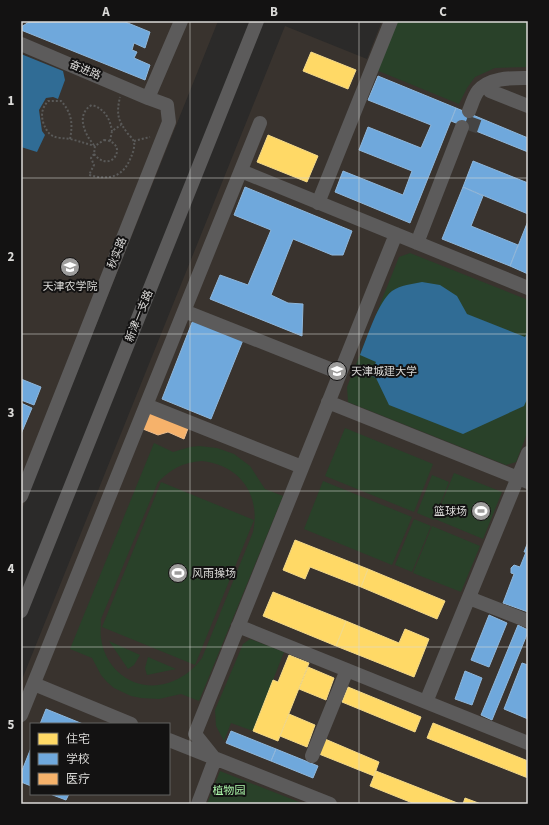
<svg xmlns="http://www.w3.org/2000/svg" width="549" height="825" viewBox="0 0 549 825" font-family="'Source Sans 3','Noto Sans SC',sans-serif">
  <style>
    .built { fill: #39332e; fill-rule: evenodd }
    .green { fill: #294129; fill-rule: evenodd }
    .water { fill: #306c95 }
    .homes { fill: #ffd966; stroke: #f4d988 }
    .schools { fill: #6fa8dc; stroke: #8fb7db }
    .health { fill: #f6b26b; stroke: #eebe8c }
    .lines { fill: none; stroke-linecap: round; stroke-linejoin: round }
    .minor-tunnel { stroke: #454443; stroke-width: 14; stroke-dasharray: 14 7; stroke-linecap: butt }
    .path { stroke: #5a5a59; stroke-width: 2; stroke-dasharray: 2 2; stroke-linecap: butt }
    .minor { stroke: #5c5b5b; stroke-width: 14 }
    .grid { fill: none; stroke: #dbdad8; stroke-width: 1; stroke-opacity: 0.55 }
    .labels { text-anchor: middle; dominant-baseline: central; stroke-width: 4; stroke-linejoin: round; paint-order: stroke }
    .street-label { font-size: 11px; fill: #dbdad8; stroke: #131212 }
    .poi-label { font-size: 11px; fill: #dbdad8; stroke: #131212; text-anchor: start }
    .park-label { font-size: 11px; fill: #acf7aa; stroke: #131212 }
    .neatline { fill: none; stroke: #dbdad8; stroke-width: 1.5 }
    .grid-label { font-size: 13px; text-anchor: middle; font-weight: bold; fill: #dbdad8 }
  </style>
  <rect width="100%" height="100%" fill="#2b2a29"/>
  <path class="built" d="M21 21H218L21 512Z
    M382 21H528V804H21V682L285 26 367 59ZM31 724H169V794H31Z"/>
  <path class="green" d="M395 21H528V67L495 68 475 77 467 88 459 104 376 70Z
    M410 253 528 300V431L516 462 506 465 348 402 347 387 399 257Z
    M345 428 433 464 414 512 325 476Z
    M154 443 173 452 190 447 199 446 217 448 234 454 250 466 265 489 283 496 199 701 181 694 159 699 141 698 131 696 114 688 107 682 101 675 92 658 70 649ZM202 461C240 465 261 495 253 532L202 658C193 670 183 678 168 683 136 693 105 671 101 638 100 632 101 625 101 619L158 482C171 469 183 462 202 461Z
    M454 473 502 492 483 539 435 519Z
    M432 475 449 482 434 520 417 513Z
    M323 481 412 517 392 565 304 529Z
    M161 482 254 520 195 665 102 627Z
    M414 519 431 526 412 572 395 565Z
    M432 526 480 546 461 592 413 573Z
    M250 639 284 652 253 731 231 723 224 741 216 726 215 710 243 644Z
    M109 641 140 655 134 665 128 669Z
    M148 657 176 669 147 675 145 668Z
    M220 771 304 804H207Z"/>
  <path class="water" d="M21 54 63 71 65 80 58 99 53 97 46 98 39 110 42 131 45 135 37 152 21 147Z
    M422 282 440 285 457 296 467 314 525 337 528 331V397L524 406 463 434 389 405 376 378 370 375 376 362 360 355C367 338 378 302 392 291 401 285 412 284 422 282Z"/>
  <path class="homes" d="M311 52 356 70 348 89 303 71Z
    M268 135 318 156 307 182 257 162Z
    M295 540 368 569 361 587 310 567 305 579 283 570Z
    M368 569 445 601 437 619 361 587Z
    M273 592 346 621 336 646 263 616Z
    M346 621 399 643 405 629 429 639 414 677 336 646Z
    M289 655 309 663 278 741 253 731 273 680 278 682Z
    M308 667 334 678 326 700 299 689Z
    M348 687 421 717 415 732 342 702Z
    M289 714 315 725 307 747 280 736Z
    M433 723 528 761V778L427 738Z
    M325 739 379 762 374 776 319 754Z
    M376 771 460 804H415L370 786Z
    M465 798 481 804H463Z"/>
  <path class="schools" d="M39 21H123L150 32 145 48 134 43 132 50 137 52 134 58 150 65 145 80 21 30V27L29 22H39Z
    M378 76 456 108 410 223 335 192 343 171 403 195 412 171 359 150 368 127 421 148 431 125 368 100Z
    M456 108 528 138V152L451 121Z
    M473 161 528 183V214L463 187Z
    M245 187 352 231 343 255H332L293 239 271 295 288 303 303 304 302 336 210 299 220 275 248 285 271 230 234 215Z
    M463 187 483 196 471 226 518 245 510 266 442 239Z
    M528 221V274L510 266Z
    M193 320 243 340 211 419 162 399Z
    M21 379 41 387 34 405 21 400Z
    M21 403 32 408 21 434Z
    M528 542V612L503 603 514 574 511 573V568L514 565 520 567 526 552H524Z
    M489 615 507 623 489 667 471 660Z
    M518 625 528 630V632L492 720 481 715Z
    M522 663 528 665V719L504 709Z
    M465 671 482 678 472 705 455 699Z
    M46 709 83 724H40Z
    M231 731 276 749 271 761 226 743Z
    M31 748V786L21 782V773Z
    M276 749 318 766 313 778 271 761Z
    M50 794H69L66 800Z"/>
  <path class="health" d="M151 408 190 423 184 439 168 432 158 435 143 429Z"/>
  <g class="lines">
    <path class="minor-tunnel" d="M470 131 476 114"/>
    <path class="path" d="M70 139C73 124 72 113 61 101H48C42 108 41 114 43 122 49 139 55 137 70 139 79 141 87 144 95 146
      M104 140C130 142 112 176 94 154L95 146Z
      M110 141 112 131 121 125
      M134 141 150 137
      M94 145C85 135 75 114 92 105 105 109 110 119 112 131
      M94 154 91 158 94 165 89 175C109 180 123 178 131 157 133 153 135 146 134 142 133 139 130 136 128 134 118 120 116 115 120 97"/>
    <path class="minor" d="M21 44 148 98
      M492 82 490 91 528 106
      M469 111C472 104 474 96 478 91 490 77 512 78 528 78
      M241 171 528 288
      M318 203 391 21
      M417 243 462 127
      M184 311 340 373
      M328 402 528 482
      M146 405 302 467
      M21 496 169 122 167 105 148 98 181 21
      M469 598 528 621
      M21 611 257 21
      M238 626 426 702 528 453
      M34 684 131 724
      M426 702 528 743
      M21 715 260 123
      M169 740 330 804
      M312 756 347 670
      M198 804 215 759 195 734 396 234"/>
  </g>
  <path class="grid" d="M190 21V804M359 21V804M21 178H528M21 334H528M21 491H528M21 647H528"/>
  <defs>
    <g id="university-disc" transform="scale(1)"><circle r="9.5" fill="#9d9c9b" stroke="#131212"/><path d="M0-5L7-2L0 1L-7-2ZM-4 1L0 2.5L4 1V4Q0 6-4 4Z" fill="#fff"/></g>
    <g id="stadium-disc" transform="scale(1)"><circle r="9.5" fill="#9d9c9b" stroke="#131212"/><path d="M0-5a6.5 5 0 1 0 0 10a6.5 5 0 1 0 0-10ZM-3.5-1.8h7v3.6h-7Z" fill="#fff"/></g>
  </defs>
  <g fill-rule="evenodd">
    <use href="#university-disc" x="70" y="267"/>
    <use href="#university-disc" x="337" y="371"/>
    <use href="#stadium-disc" x="481" y="511"/>
    <use href="#stadium-disc" x="178" y="573"/>
  </g>
  <g class="labels">
    <g class="street-label">
      <text transform="translate(85 70) rotate(23)">奋进路</text>
      <text transform="translate(117 253) rotate(-68)">秋实路</text>
      <text transform="translate(139 316) rotate(-68)">新津一支路</text>
    </g>
    <g class="poi-label">
      <text x="70" y="286" text-anchor="middle">天津农学院</text>
      <text x="351" y="371">天津城建大学</text>
      <text x="467" y="511" text-anchor="end">篮球场</text>
      <text x="192" y="573">风雨操场</text>
    </g>
    <g class="park-label">
      <text x="229" y="790">植物园</text>
    </g>
  </g>
  <rect width="549" height="825" fill="none" stroke="#131212" stroke-width="44"/>
  <rect x="30" y="723" width="140" height="72" fill="#131212" stroke="#636261"/>
  <rect x="38" y="733" width="20" height="12" fill="#ffd966" stroke="#636261"/>
  <text x="66" y="743" font-size="12" fill="#dbdad8">住宅</text>
  <rect x="38" y="753" width="20" height="12" fill="#6fa8dc" stroke="#636261"/>
  <text x="66" y="763" font-size="12" fill="#dbdad8">学校</text>
  <rect x="38" y="773" width="20" height="12" fill="#f6b26b" stroke="#636261"/>
  <text x="66" y="783" font-size="12" fill="#dbdad8">医疗</text>
  <rect x="22" y="22" width="505" height="781" class="neatline"/>
  <g class="grid-label">
    <text x="106" y="16">A</text>
    <text x="274" y="16">B</text>
    <text x="443" y="16">C</text>
    <text x="11" y="105">1</text>
    <text x="11" y="261">2</text>
    <text x="11" y="417">3</text>
    <text x="11" y="573">4</text>
    <text x="11" y="729">5</text>
  </g>
</svg>
